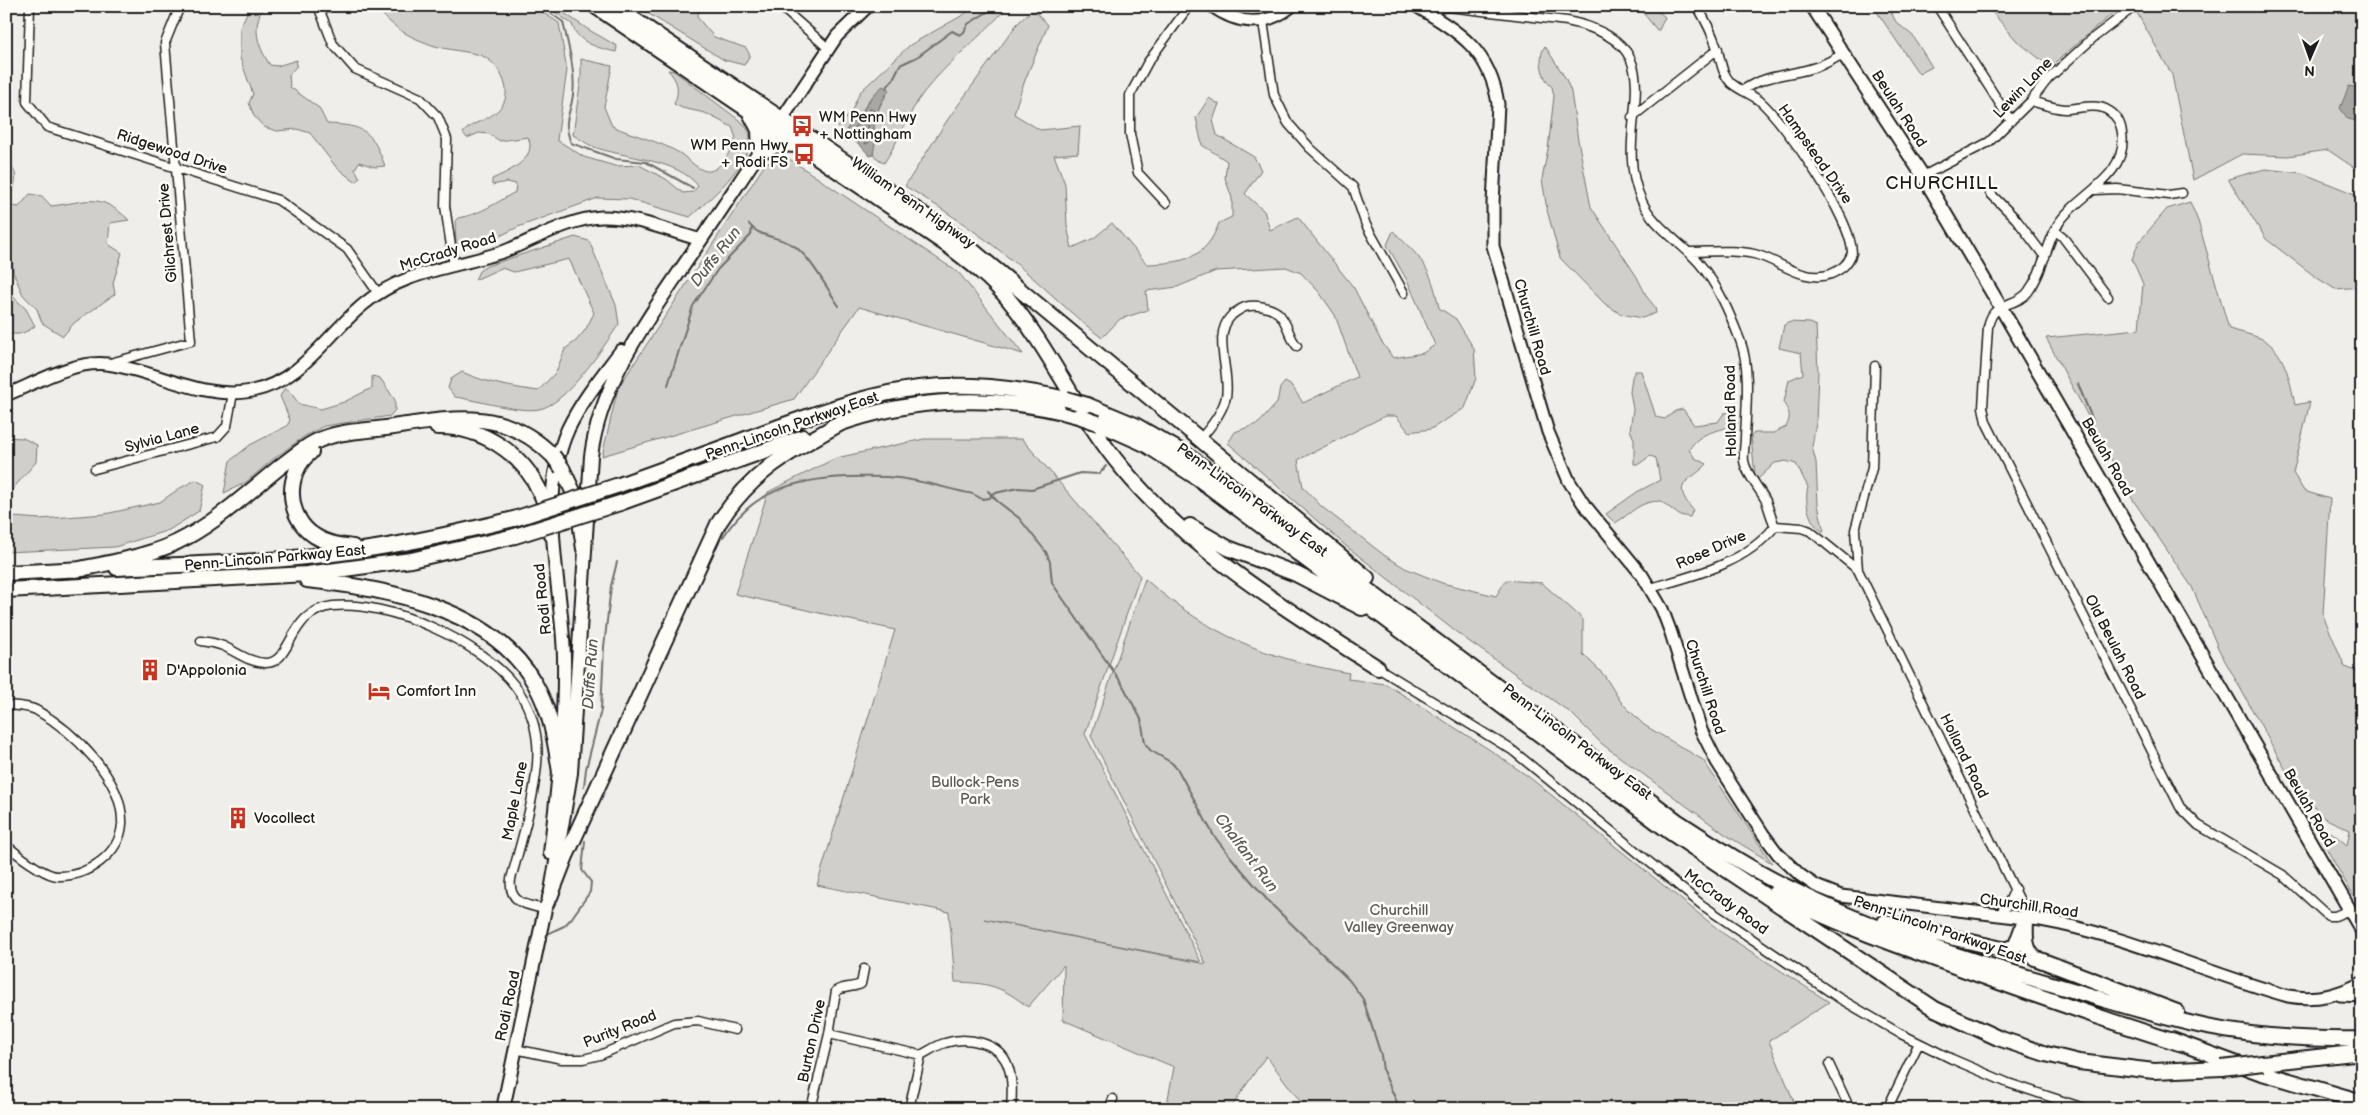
<svg xmlns="http://www.w3.org/2000/svg" width="2368" height="1115" viewBox="0 0 2368 1115" font-family="'Balsamiq Sans',sans-serif">
  <style>
    .green { fill: #d0cfcc; stroke: #767674 }
    .water { fill: #a8a7a3; stroke: #706f6d }
    .lines { fill: none; stroke-linecap: round; stroke-linejoin: round }
    .shore { stroke: #545452; stroke-width: 1 }
    .stream { stroke: #706f6d; stroke-width: 2 }
    .street-casing { stroke: #1c1c1c; stroke-width: 11 }
    .secondary-casing { stroke: #1c1c1c; stroke-width: 15 }
    .primary-casing { stroke: #1c1c1c; stroke-width: 16 }
    .highway-casing { stroke: #1c1c1c; stroke-width: 18 }
    .street { stroke: #fdfcf7; stroke-width: 8 }
    .secondary { stroke: #fdfcf7; stroke-width: 11 }
    .primary { stroke: #fdfcf7; stroke-width: 12 }
    .highway { stroke: #fdfcf7; stroke-width: 14 }
    .highway-bridge-casing { stroke: #1c1c1c; stroke-width: 18; stroke-linecap: butt }
    .highway-bridge { stroke: #fdfcf7; stroke-width: 14 }
    .labels { text-anchor: middle; dominant-baseline: central; stroke-width: 5; stroke-linejoin: round; paint-order: stroke }
    .street-label { font-size: 15px; fill: #1c1c1c; stroke: #fdfcf7 }
    .poi-label { font-size: 15px; fill: #1c1c1c; stroke: #fdfcf7; text-anchor: start }
    .park-label { font-size: 15px; fill: #5b5b5a; stroke: #fdfcf7 }
    .water-label { font-size: 16px; font-style: italic; fill: #5b5b59; stroke: #fdfcf7 }
    .quarter-label { font-size: 18px; letter-spacing: 1px; fill: #1c1c1c; stroke: #fdfcf7 }
  </style>
  <rect width="100%" height="100%" fill="#f0eeea"/>
  <filter id="ink" filterUnits="userSpaceOnUse"><feTurbulence type="fractalNoise" baseFrequency=".02" numOctaves="2"/><feDisplacementMap in="SourceGraphic" scale="10" xChannelSelector="R" yChannelSelector="G"/><feConvolveMatrix kernelMatrix="1 2 1 2 8 2 1 2 1" color-interpolation-filters="sRGB"/></filter>
  <g filter="url(#ink)">
    <path class="green" d="M250 6H264C251 26 258 47 270 65L277 66 297 60 296 67 289 74 290 87 319 108 327 124C365 125 372 131 385 166L375 167 359 162 355 169 360 178 355 182 336 167 310 133 297 129 277 131 264 127 254 116 249 103 253 94 240 58V28Z
      M375 6H533L559 23 567 70 557 140 584 157 615 166 639 165 666 179 683 193 693 192 698 186C678 159 624 158 594 147 587 144 580 139 573 135L581 78V59L612 66 604 107 612 126C634 136 660 141 681 154 688 159 701 173 710 171 723 168 731 149 736 138L732 127 705 113 682 108 674 104C680 90 678 81 668 70L674 71 743 123C746 127 750 132 750 137 751 164 709 200 690 217L629 199 598 198 518 227 488 242 456 244 455 221 458 218C481 214 496 203 515 192L516 184 507 182 492 185V179C508 172 538 159 528 137L500 141 489 134 479 133 467 138 463 133C474 119 493 122 504 102 512 86 496 60 480 55 461 50 442 50 424 42 401 33 391 25 375 6Z
      M546 6H554L589 30 617 46 616 52C598 48 577 43 572 24Z
      M636 6H701L697 17 714 37 746 48 750 55 744 65 724 60Z
      M975 6H1008C982 37 949 60 924 92 908 113 899 141 884 163L873 155C874 133 872 114 887 95L870 98 859 117 852 122 847 129 846 142 841 137 838 127 852 110 860 92 910 45 963 15Z
      M1635 6H1652L1665 17 1659 30H1657L1644 14Z
      M1873 6H1888L1896 22 1913 36 1932 67 1919 74Z
      M1987 6H2121L2050 67 2016 40Z
      M2148 6H2362V173L2328 150 2288 156 2242 154 2193 180 2172 75 2137 13Z
      M1033 9 1048 25C1036 55 1022 83 1014 114L1040 130 1080 126 1078 153 1054 155 1065 184 1067 226 1072 248 1094 238 1112 223 1147 264C1183 263 1206 259 1219 223L1232 217V198L1225 178 1227 161 1202 145 1196 118 1209 98 1219 104 1213 120 1217 135 1254 157 1261 170 1245 194 1264 211 1270 230 1298 217 1354 288 1381 341 1393 358 1423 353 1435 345 1408 282 1387 245 1393 231C1422 259 1431 267 1439 308L1456 319 1474 349 1476 378 1465 408 1431 429 1409 432 1396 416H1385L1298 460 1303 487 1322 507 1384 555 1405 568 1442 583 1496 596 1506 580 1542 583 1583 619V654L1604 675 1621 702 1644 725 1703 760 1772 863 1726 835 1602 744 1571 713 1460 635 1346 546 1228 443 1235 432 1259 423 1277 403 1280 388 1285 382 1292 386 1303 403 1357 377 1335 315 1319 292 1301 273 1286 267 1216 271 1177 287 1146 291 1148 310 1120 319 1102 338C1077 319 1056 298 1033 278 993 243 950 213 905 186L948 119 1017 24Z
      M1545 46 1566 79 1571 92 1578 140 1591 207 1637 277 1647 297 1655 307 1656 313 1642 318 1621 314 1605 304 1560 258 1547 210 1542 179 1548 149 1554 96 1552 87C1542 79 1537 57 1545 46Z
      M788 158 959 273 1023 354 859 307 794 399 602 456 618 388 766 163Z
      M6 160C26 180 8 185 12 206L19 207 30 194 42 196 51 206C88 202 98 191 129 220L110 223 108 244 122 253 113 283 115 294 74 323 63 336 42 323 37 309 23 295 13 272 12 257 6 249Z
      M2265 169 2302 173 2362 197V287L2335 289 2317 278 2266 239 2228 179Z
      M2190 202 2198 221 2229 329C2239 332 2250 334 2260 338 2285 349 2290 381 2295 405L2310 402 2293 473 2304 491 2330 499 2323 615 2345 667 2362 673V911L2321 839 2331 832 2347 845 2350 830 2324 818 2294 785 2219 650 2192 587 2133 500 2046 338 2139 329 2143 284 2132 259 2139 242 2167 209Z
      M575 237 589 241 616 305 619 324C604 346 566 405 539 409 519 413 477 400 455 397L448 388 451 379 462 372C486 383 511 387 538 391L556 372 565 349 576 341 586 329 594 313 569 259 514 272 501 268 475 280 479 271 487 266Z
      M6 290 26 309 35 326C25 333 18 337 6 332Z
      M1790 322 1809 323 1816 326 1818 372 1816 423 1812 447 1816 462 1818 505 1824 532C1809 525 1804 502 1808 487L1796 464 1786 461 1775 463 1758 479 1755 475 1751 437 1754 433H1773L1786 427C1791 417 1790 412 1784 402L1789 380 1803 374 1801 353 1779 348 1784 325Z
      M1635 371H1641L1656 417 1665 419 1675 411 1683 409 1694 425 1718 422 1724 413 1735 412 1738 424C1719 432 1700 430 1689 450L1695 458 1707 464C1691 482 1669 481 1693 510L1690 517 1679 515 1661 501C1638 501 1633 513 1615 523L1606 514 1637 492 1660 480 1656 458 1650 456 1639 464H1634V439L1630 430 1633 409 1630 392 1632 377Z
      M372 376 380 378 395 400V410L390 416 324 426 305 436 272 460 245 483 224 493 230 461 250 445 287 426 290 420 280 396 285 388 291 393 299 404 321 409 344 402 372 388Z
      M6 437 23 438 37 445 36 462 10 492 6 506Z
      M924 439H1022L1140 576 1085 734 1201 962 984 919 1206 964 1091 736 1145 579C1209 635 1265 658 1349 673L1348 679 1386 684 1490 750 1529 777 1724 934 1829 1002 1769 1041 1797 1109H1306L1266 1056 1230 1109H1166L1174 1067 1063 1020 1064 965 1028 1007C1001 986 989 983 955 982L949 912 817 885 895 630 735 594 768 492 836 458Z
      M196 480 205 485 199 511 169 530 115 547 6 552V508L13 517 40 519 105 514 160 502 180 488Z"/>
    <path class="water" d="M883 86 889 90 881 102 873 125 875 143 873 155 870 156 859 144 848 137 847 129C851 123 857 120 860 115 868 104 872 94 883 86Z
      M2349 86 2359 88 2362 92V122L2348 119 2340 108Z"/>
    <g class="lines">
      <path class="shore" d="M870 109 874 111 868 124 869 142 866 144 852 131Z"/>
      <path class="stream" d="M540 6 563 22C568 45 576 72 573 95 570 118 562 118 571 143L616 159 646 162 693 188
        M886 88 892 81 900 65 917 57 952 31 960 35 964 32 968 24 997 6
        M749 224C760 239 783 236 797 248 814 263 826 287 839 306
        M2078 384 2093 421
        M668 385 693 306 718 269 751 235 752 228
        M988 491 997 501 1019 518 1046 552 1050 562 1052 583 1121 682 1141 719 1145 743 1150 750 1172 763 1178 770 1214 836 1229 855 1269 902 1349 980 1363 999 1381 1055 1383 1071 1400 1109
        M991 494 1018 488 1032 489 1080 473 1099 474 1106 466
        M723 537C753 490 796 479 848 477 865 477 882 476 898 478 924 481 948 489 973 494L982 499 990 498 991 495
        M584 786 586 769 601 710 604 647 611 586 617 562
        M549 933 564 926 571 919 590 892 591 882 582 870 585 841"/>
      <g class="street-casing">
        <path id="street" d="M30 6 27 102 47 127 278 200 347 249 378 293
          M318 6 333 44 355 69 420 98 438 117 447 139 445 206 454 266
          M780 6 829 49
          M1937 6 2011 121
          M1431 15 1439 8 1449 7 1567 21C1686 46 1607 123 1641 199 1652 226 1681 242 1699 263 1718 285 1730 314 1740 340 1751 368 1746 409 1745 438 1745 445 1743 454 1744 461 1746 474 1760 489 1766 501 1769 509 1771 518 1775 526L1802 528 1810 531 1858 570 2024 909 2026 918
          M1263 21 1274 95 1288 123 1310 148 1353 187 1366 225 1404 293
          M1743 90C1768 73 1792 76 1819 66 1827 63 1836 58 1844 53
          M2031 101C2042 104 2053 108 2064 109 2079 109 2096 102 2109 111 2117 116 2121 123 2122 133 2129 178 2075 195 2057 226 2046 246 2043 272 2028 292 2016 308 1993 299 1988 327L1983 407 1986 422 2180 807 2198 825 2283 875 2328 916H2335L2349 910
          M1632 117 1718 49
          M1923 176 1989 142 2031 101 2048 79 2093 38 2135 6
          M2095 190 2117 189 2169 195 2182 193
          M1990 193 2016 219 2045 257
          M1166 203 1138 173 1130 134V95L1148 62 1189 6
          M2055 231 2062 236 2108 297
          M1688 252C1710 252 1733 249 1754 254 1780 260 1803 284 1831 274 1842 269 1848 264 1852 253 1852 219 1786 124 1760 101 1751 94 1739 90 1731 83 1721 73 1721 59 1717 48 1712 33 1705 19 1697 6
          M110 363 191 341 165 43 180 6
          M1200 439C1211 427 1222 413 1226 397 1231 371 1211 335 1232 315 1237 311 1242 307 1249 306 1258 305 1270 307 1278 313 1288 322 1288 336 1297 346
          M95 469 217 437 227 426 233 393
          M1858 570 1855 530 1872 468 1875 366
          M1650 588C1693 576 1747 563 1775 526
          M201 641C208 642 216 643 223 646 237 652 248 662 265 663 293 664 287 611 333 606 389 600 481 642 515 686 527 702 535 722 537 742 541 779 521 842 511 879 508 903 526 905 545 909
          M1378 668 1512 750 1702 905 1839 998 1899 1033 1952 1059 2008 1083 2087 1109
          M6 705C15 706 28 706 36 710 72 730 124 779 122 824 120 854 87 877 58 876 45 876 17 854 6 845
          M1997 916 2007 906 2015 889
          M829 1034 921 1055C929 1051 937 1045 945 1043 967 1036 1000 1042 1008 1066 1013 1080 1012 1095 1011 1109
          M515 1049 562 1059H583L600 1055 674 1023 698 1021 735 1030
          M1829 1064 1850 1109
          M811 1109 829 1034 836 991C844 986 852 988 861 984L864 969
          M909 1109 921 1055
          M1109 1109 1113 1099
          M1887 1109 1919 1043"/>
      </g>
      <g class="secondary-casing">
        <path id="secondary" d="M1212 6C1238 25 1266 27 1292 6
          M1416 6C1459 32 1490 50 1498 104L1493 203V246L1548 432 1569 481 1583 503 1642 575 1662 609 1671 633 1701 730 1717 762 1763 834 1778 854 1800 875 1816 886 1841 896 2041 920C2126 935 2205 973 2288 996 2316 1001 2337 995 2362 983
          M782 119 837 36 868 6
          M6 395C36 383 74 360 107 364 155 370 203 401 252 391 302 381 327 334 364 304 404 270 457 268 505 251 536 239 568 219 601 217 634 216 669 231 701 240
          M2340 995 2362 996"/>
      </g>
      <g class="primary-casing">
        <path id="primary" d="M1812 6 1923 176 2000 306 2362 931
          M550 853C558 788 565 723 564 657 562 581 536 501 568 429 582 400 602 376 621 351
          M503 1109 545 909 550 897 571 773 591 456C601 379 650 316 692 253 722 209 751 164 781 120"/>
      </g>
      <g class="highway-casing">
        <path id="highway" d="M595 6 950 247C971 263 992 279 1009 300 1052 352 1079 417 1123 469 1192 552 1287 610 1378 668
          M614 6 955 236 1367 578
          M750 113 759 130 760 152
          M760 152 779 144 797 145
          M1087 405 1135 425 1184 453 1677 821C1714 845 1751 870 1791 889 1878 933 1971 961 2065 988 2112 1002 2159 1017 2207 1027 2258 1037 2310 1040 2362 1039
          M1098 423 1145 444 1196 477 1670 832 1935 1009 1998 1038 2046 1054 2079 1062 2154 1071 2222 1068
          M833 426C912 397 996 393 1078 416
          M437 427C481 426 523 453 541 494 547 507 549 521 552 535
          M311 452C284 473 286 518 315 536 327 544 340 545 353 547
          M562 468 577 500 584 549
          M619 485C669 467 720 449 770 430 819 413 867 394 919 388 969 382 1018 388 1066 399
          M620 503 803 437
          M1190 526 1228 548 1296 574 1362 608
          M117 568C191 564 266 563 340 553 399 546 457 533 514 519
          M75 570C113 562 153 556 187 537 221 518 251 490 281 466 292 458 303 448 315 442 336 431 363 431 386 428 449 419 503 405 553 456
          M6 573 83 569
          M307 580C385 588 493 608 535 684 551 712 555 741 560 772
          M6 590 307 574 411 560 515 536
          M1775 893C1838 925 1905 948 1971 972 2040 997 2109 1021 2179 1043
          M550 897 566 856 718 524C750 473 790 451 841 423
          M2026 918C2026 932 2023 948 2035 958L2177 1012
          M1885 922 2006 950 2016 945 2023 926
          M2172 1040 2259 1072 2362 1102
          M2263 1063 2362 1052"/>
      </g>
      <use href="#street" class="street"/>
      <use href="#secondary" class="secondary"/>
      <use href="#primary" class="primary"/>
      <use href="#highway" class="highway"/>
      <g class="highway-bridge-casing">
        <path id="highway-bridge" d="M1066 399 1087 405
          M1078 416 1098 423
          M553 456 562 468
          M514 519 619 485
          M515 536 620 503
          M2222 1068 2263 1063"/>
      </g>
      <use href="#highway-bridge" class="highway-bridge"/>
    </g>
  </g>
  <defs>
    <g id="bus-bare" transform="scale(1.725)"><path d="M-5-6H5V4H4V6H2V4H-2V6H-4V4H-5ZM-3.5-4V0h7V-4ZM-3.5 1.2v1.5H-2V1.2ZM2 1.2v1.5H3.5V1.2Z" fill="#c8321e" stroke="#fdfcf7" stroke-width="2.5" paint-order="stroke"/></g>
    <g id="building-bare" transform="scale(1.725)"><path d="M-4-6H4V6H1V3H-1V6H-4ZM-2.5-4.3h1.7v1.8h-1.7ZM.8-4.3h1.7v1.8H.8ZM-2.5-1h1.7V.8h-1.7ZM.8-1h1.7V.8H.8Z" fill="#c8321e" stroke="#fdfcf7" stroke-width="2.5" paint-order="stroke"/></g>
    <g id="hotel-bare" transform="scale(1.725)"><path d="M-6-4.5h1.5V1H6V5H4.5V3h-9V5H-6ZM-4 0a1.8 1.8 0 1 1 3.6 0ZM.5 0V-2.5h3Q6-2.5 6 0Z" fill="#c8321e" stroke="#fdfcf7" stroke-width="2.5" paint-order="stroke"/></g>
  </defs>
  <g fill-rule="evenodd">
    <use href="#bus-bare" x="802" y="126"/>
    <use href="#bus-bare" x="804" y="154"/>
    <use href="#building-bare" x="150" y="670"/>
    <use href="#hotel-bare" x="379" y="691"/>
    <use href="#building-bare" x="238" y="818"/>
  </g>
  <g class="labels">
    <g class="street-label">
      <text transform="translate(2023 88) rotate(-46)">Lewin Lane</text>
      <text transform="translate(1899 109) rotate(57)">Beulah Road</text>
      <text transform="translate(172 152) rotate(18)">Ridgewood Drive</text>
      <text transform="translate(1815 154) rotate(55)">Hampstead Drive</text>
      <text transform="translate(913 203) rotate(35)">William Penn Highway</text>
      <text transform="translate(168 233) rotate(-95)">Gilchrest Drive</text>
      <text transform="translate(448 252) rotate(-17)">McCrady Road</text>
      <text transform="translate(1532 327) rotate(74)">Churchill Road</text>
      <text transform="translate(1731 411) rotate(-91)">Holland Road</text>
      <text transform="translate(792 426) rotate(-19)">Penn-Lincoln Parkway East</text>
      <text transform="translate(162 438) rotate(-15)">Sylvia Lane</text>
      <text transform="translate(2107 457) rotate(60)">Beulah Road</text>
      <text transform="translate(1252 500) rotate(36)">Penn-Lincoln Parkway East</text>
      <text transform="translate(1711 550) rotate(-24)">Rose Drive</text>
      <text transform="translate(275 558) rotate(-5)">Penn-Lincoln Parkway East</text>
      <text transform="translate(543 599) rotate(-96)">Rodi Road</text>
      <text transform="translate(2115 647) rotate(63)">Old Beulah Road</text>
      <text transform="translate(1705 687) rotate(72)">Churchill Road</text>
      <text transform="translate(1577 742) rotate(37)">Penn-Lincoln Parkway East</text>
      <text transform="translate(1964 756) rotate(64)">Holland Road</text>
      <text transform="translate(515 801) rotate(-79)">Maple Lane</text>
      <text transform="translate(2309 808) rotate(60)">Beulah Road</text>
      <text transform="translate(1726 902) rotate(36)">McCrady Road</text>
      <text transform="translate(2029 906) rotate(8)">Churchill Road</text>
      <text transform="translate(1940 930) rotate(19)">Penn-Lincoln Parkway East</text>
      <text transform="translate(508 1006) rotate(-78)">Rodi Road</text>
      <text transform="translate(620 1029) rotate(-22)">Purity Road</text>
      <text transform="translate(812 1041) rotate(-78)">Burton Drive</text>
    </g>
    <g class="poi-label">
      <text x="819" y="117">WM Penn Hwy<tspan x="819" dy="17">+ Nottingham</tspan></text>
      <text x="788" y="145" text-anchor="end">WM Penn Hwy<tspan x="788" dy="17">+ Rodi FS</tspan></text>
      <text x="166" y="670">D'Appolonia</text>
      <text x="396" y="691">Comfort Inn</text>
      <text x="254" y="818">Vocollect</text>
    </g>
    <g class="park-label">
      <text x="975" y="782">Bullock-Pens<tspan x="975" dy="17">Park</tspan></text>
      <text x="1399" y="910">Churchill<tspan x="1399" dy="17">Valley Greenway</tspan></text>
    </g>
    <g class="water-label">
      <text transform="translate(716 257) rotate(-52)">Duffs Run</text>
      <text transform="translate(591 674) rotate(-86)">Duffs Run</text>
      <text transform="translate(1246 853) rotate(53)">Chalfant Run</text>
    </g>
    <g class="quarter-label">
      <text x="1942" y="183">CHURCHILL</text>
    </g>
  </g>
  <rect width="2368" height="1115" fill="none" stroke="#fdfcf7" stroke-width="25"/>
  <rect x="12" y="12" width="2343" height="1090" fill="none" stroke="#1c1c1c" stroke-width="2" filter="url(#ink)"/>
  <g transform="translate(2310 58) rotate(182)" stroke="#fdfcf7" stroke-width="4" paint-order="stroke">
  <path d="M0-4L9 19L0 12L-9 19Z" fill="#1c1c1c"/>
  <text y="-8" font-size="14" font-weight="bold" text-anchor="middle" fill="#1c1c1c">N</text>
  </g>
</svg>
